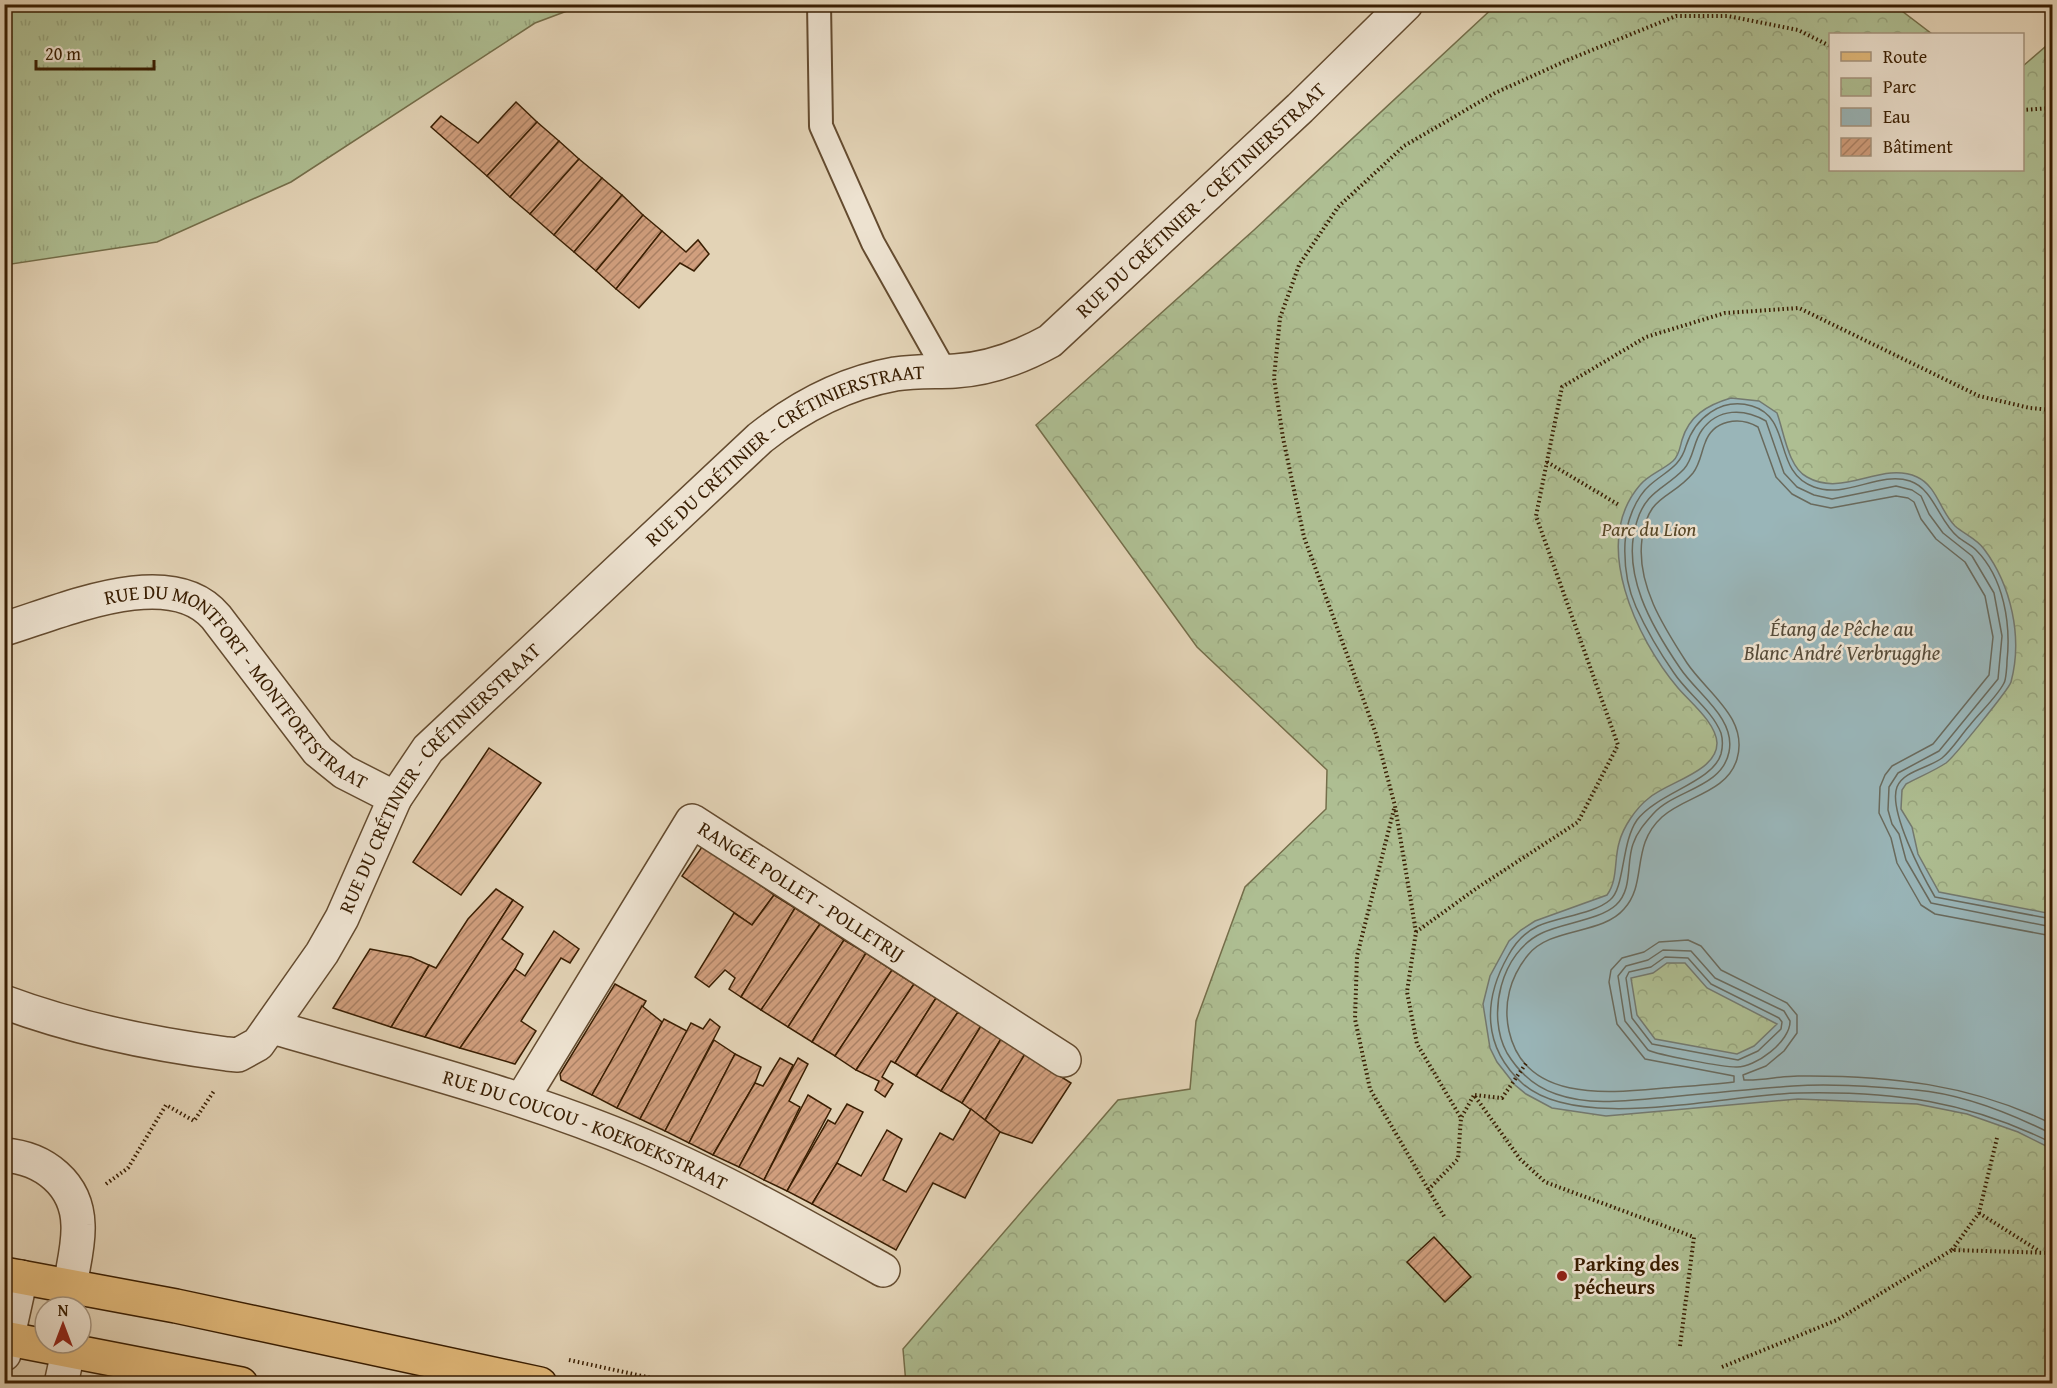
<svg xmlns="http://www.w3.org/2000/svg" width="2057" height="1388" viewBox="0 0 2057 1388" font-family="'Gentium Book Plus',serif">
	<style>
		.grass { fill: url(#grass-tufts); stroke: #746e4a; stroke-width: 1.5 }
		.park { fill: url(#park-crowns); stroke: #746e4a; stroke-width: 1.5 }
		.water { fill: #99b5b8; stroke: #73796f; stroke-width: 1.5; fill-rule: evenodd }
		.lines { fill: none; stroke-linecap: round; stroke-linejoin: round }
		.shore { stroke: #696a5d; stroke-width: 1.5 }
		.building { fill: url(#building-hatch); stroke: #391e02; stroke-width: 1.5 }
		.service-casing { stroke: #644b2f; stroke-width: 26 }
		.minor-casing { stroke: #644b2f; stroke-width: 36 }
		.primary-casing { stroke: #391e02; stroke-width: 36 }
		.path { stroke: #391e02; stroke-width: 4; stroke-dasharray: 1.5 3; stroke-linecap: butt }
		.service { stroke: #ede2d0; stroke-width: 22 }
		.minor { stroke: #ede2d0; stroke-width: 33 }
		.primary { stroke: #e2ba7b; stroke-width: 33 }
		.poi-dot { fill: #8f2418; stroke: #ede2d0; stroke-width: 2 }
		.labels { text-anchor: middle; stroke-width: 5; stroke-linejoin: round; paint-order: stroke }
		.street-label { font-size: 20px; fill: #391e02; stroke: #ede2d0 }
		.park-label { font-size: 20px; font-style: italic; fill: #564626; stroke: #ede2d0 }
		.poi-label { font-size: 20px; font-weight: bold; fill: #391e02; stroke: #ede2d0; text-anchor: start }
		.water-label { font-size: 21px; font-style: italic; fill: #564b39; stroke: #ede2d0 }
	</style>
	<defs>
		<pattern id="grass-tufts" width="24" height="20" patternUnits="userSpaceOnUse" patternTransform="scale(1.5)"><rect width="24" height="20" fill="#aebe92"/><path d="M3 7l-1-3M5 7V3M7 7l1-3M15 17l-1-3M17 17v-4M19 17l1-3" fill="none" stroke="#96a37c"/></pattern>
		<pattern id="park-crowns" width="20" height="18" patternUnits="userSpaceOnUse" patternTransform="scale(1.5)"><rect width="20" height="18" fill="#aebe92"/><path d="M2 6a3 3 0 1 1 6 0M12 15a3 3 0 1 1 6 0" fill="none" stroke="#96a37c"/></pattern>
		<pattern id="building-hatch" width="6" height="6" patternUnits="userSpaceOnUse" patternTransform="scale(1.5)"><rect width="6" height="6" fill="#d19f7e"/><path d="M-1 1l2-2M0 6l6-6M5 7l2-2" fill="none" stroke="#ab8165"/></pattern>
	</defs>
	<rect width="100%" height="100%" fill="#e3d3b6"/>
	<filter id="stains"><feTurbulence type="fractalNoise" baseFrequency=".00333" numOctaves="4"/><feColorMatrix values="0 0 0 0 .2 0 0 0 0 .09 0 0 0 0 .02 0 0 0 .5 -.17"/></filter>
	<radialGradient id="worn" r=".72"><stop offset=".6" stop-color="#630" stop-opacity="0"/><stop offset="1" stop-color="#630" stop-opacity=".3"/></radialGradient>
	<polygon class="grass" points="4,5 5,4 583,5 535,23 291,182 157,242 5,265"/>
	<polygon class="park" points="1496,5 1894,5 1932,34 1830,34 1830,170 2022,170 2023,66 2052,41 2052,1383 906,1384 903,1349 1118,1100 1190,1089 1196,1021 1245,887 1326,809 1327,770 1197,647 1036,425 1254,230"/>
	<path class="water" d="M1731 398 1759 401 1777 413C1784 432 1788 467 1807 477 1843 498 1881 461 1917 477 1937 486 1940 511 1955 526 1964 534 1977 539 1984 549 2011 585 2023 637 2011 682 2009 689 1954 757 1946 763 1934 771 1919 777 1906 784L1902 790 1901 809 1912 827 1918 854 1939 892 2052 914V1149L2018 1132 1967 1114 1917 1104 1798 1099 1606 1116 1552 1108 1526 1094 1515 1085 1497 1062 1490 1048 1483 1004 1490 976 1509 941 1521 930 1535 921 1607 895C1618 880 1614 860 1619 843 1623 827 1636 808 1649 798 1667 782 1717 772 1717 743 1716 723 1691 703 1678 688 1637 639 1590 543 1640 485 1648 475 1663 470 1673 461 1679 456 1680 447 1682 440 1689 416 1707 405 1731 398ZM1667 963H1685L1707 988 1777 1024 1754 1046 1737 1054 1655 1039 1637 1015 1631 978 1653 973Z"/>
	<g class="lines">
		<g class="shore">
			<path d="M2052 919 1935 897C1922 875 1888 810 1897 787 1903 771 1929 768 1942 758 1952 750 1961 735 1970 725 1980 712 1997 697 2004 683 2006 680 2007 665 2007 661 2011 624 2004 578 1976 550 1974 547 1961 540 1958 537 1939 522 1934 489 1910 481 1879 471 1846 499 1814 487 1772 472 1793 418 1752 406 1721 397 1695 418 1686 446 1680 467 1666 471 1650 485 1635 498 1626 523 1625 543 1624 564 1627 587 1636 607 1646 629 1660 653 1674 673 1687 693 1712 710 1721 733 1723 740 1723 746 1721 754 1713 782 1657 793 1637 820 1621 843 1625 888 1610 900 1594 914 1558 917 1538 926 1525 932 1515 943 1508 956 1483 1000 1482 1047 1523 1084 1579 1133 1727 1094 1799 1093 1893 1091 1968 1101 2052 1143"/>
			<path d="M2052 927 1931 903 1906 860 1899 834 1892 824 1888 810 1889 787 1898 773 1939 751 1998 679 2002 636 1994 593 1972 556 1943 533 1929 514 1921 496 1912 490 1896 486 1832 499 1814 495 1797 487 1784 473 1766 421C1744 408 1718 408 1702 430 1693 442 1694 458 1684 469 1665 489 1646 491 1637 521 1620 573 1652 627 1680 668 1697 694 1736 718 1729 752 1722 788 1674 790 1653 814 1645 823 1637 832 1633 844 1626 863 1633 889 1616 905 1600 920 1562 923 1542 933 1501 952 1486 1015 1507 1053 1518 1071 1535 1087 1556 1094 1592 1107 1633 1100 1670 1097 1711 1093 1752 1089 1793 1086 1832 1083 1876 1087 1916 1090 1963 1094 2010 1113 2052 1134"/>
			<path d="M2052 936 1935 914 1921 905 1897 863 1891 838 1879 813 1880 787 1885 775 1892 766 1933 744 1989 675 1993 637 1985 596 1965 562 1936 539 1921 519 1914 502 1908 498 1896 496 1831 508 1811 504 1792 494 1776 477 1758 427C1739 416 1713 420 1705 443 1701 453 1700 464 1693 473 1671 500 1648 493 1642 539 1636 584 1663 626 1687 663 1707 693 1749 718 1737 759 1727 793 1685 796 1662 817 1630 846 1648 883 1624 909 1602 935 1550 927 1528 955 1510 977 1503 1004 1509 1031 1525 1103 1609 1093 1664 1088 1687 1086 1711 1085 1734 1082V1076L1645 1059 1617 1024 1609 982 1611 970 1622 958 1644 952 1659 942 1688 940 1701 946 1721 970 1787 1003 1797 1015V1033L1784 1051 1766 1066 1743 1075 1744 1080C1762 1081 1780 1076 1798 1076 1888 1075 1971 1084 2052 1124"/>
			<path d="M1663 950 1691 951 1715 978 1784 1011 1790 1021C1791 1041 1755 1068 1736 1067 1723 1067 1658 1055 1648 1050L1625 1021 1618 976 1626 966 1648 960Z"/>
			<polygon points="1665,957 1688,958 1711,984 1779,1018 1782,1022 1781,1029 1758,1051 1738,1060 1652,1044 1632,1018 1626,978 1629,972 1651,967"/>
		</g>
	</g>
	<g class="building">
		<polygon points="516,102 537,122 487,176 431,127 441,116 478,143"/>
		<polygon points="537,122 559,141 510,197 487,176"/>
		<polygon points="559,141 579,159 530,214 510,197"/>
		<polygon points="579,159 602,178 554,235 530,214"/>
		<polygon points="602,178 622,195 574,252 554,235"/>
		<polygon points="622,195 643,215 596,271 574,252"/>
		<polygon points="643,215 662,231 616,289 596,271"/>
		<polygon points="662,231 686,252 698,240 709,254 694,271 680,263 639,308 616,289"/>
		<polygon points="489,748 541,783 461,895 413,862"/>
		<polygon points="704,844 774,895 752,925 682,876"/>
		<polygon points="496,889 513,900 425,1037 391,1027 429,965 436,968 468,919"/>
		<polygon points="774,895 795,908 741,997 729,989 735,978 725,970 709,987 695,977 734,913 752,925"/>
		<polygon points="513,900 523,907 502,939 523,954 515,969 460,1048 425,1037"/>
		<polygon points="795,908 820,924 761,1010 741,997"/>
		<polygon points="820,924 844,940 788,1027 761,1010"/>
		<polygon points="554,931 579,949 570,963 561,958 521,1021 536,1031 515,1064 460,1048 515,969 525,976"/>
		<polygon points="844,940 866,953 812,1042 788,1027"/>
		<polygon points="370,949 411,957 429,965 391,1027 333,1008"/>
		<polygon points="866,953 892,970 835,1056 812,1042"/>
		<polygon points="892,970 914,984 856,1070 835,1056"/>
		<polygon points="615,984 646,1001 592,1095 561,1080 560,1074"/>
		<polygon points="914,984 936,998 895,1063 891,1061 882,1077 893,1084 885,1097 875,1090 879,1081 856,1070"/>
		<polygon points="936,998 958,1012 916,1076 895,1063"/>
		<polygon points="642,1006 662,1022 617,1108 592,1095"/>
		<polygon points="958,1012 981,1026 941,1091 916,1076"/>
		<polygon points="664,1019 687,1031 640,1119 617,1108"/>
		<polygon points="710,1019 720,1027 665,1131 640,1119 691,1023 703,1029"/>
		<polygon points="981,1026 1001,1039 962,1103 941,1091"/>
		<polygon points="1001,1039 1025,1054 985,1120 962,1103"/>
		<polygon points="714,1040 735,1054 689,1143 665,1131"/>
		<polygon points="735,1054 761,1067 755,1083 713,1155 689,1143"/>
		<polygon points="1025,1054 1071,1083 1032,1143 1000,1132 985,1120"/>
		<polygon points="780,1058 793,1065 739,1167 713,1155 755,1083 763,1086"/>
		<polygon points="798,1058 808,1064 789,1101 800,1107 764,1180 739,1167"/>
		<polygon points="808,1095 831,1109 787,1191 764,1180"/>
		<polygon points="847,1104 863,1112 837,1163 812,1204 787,1191 828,1120 835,1124"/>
		<polygon points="971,1109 1000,1132 965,1198 933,1183 896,1250 812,1204 837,1163 861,1176 887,1130 902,1139 883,1180 906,1192 940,1133 953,1140"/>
		<polygon points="1434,1237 1471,1277 1445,1302 1407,1262"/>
	</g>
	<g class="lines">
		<g class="service-casing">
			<polyline id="service" points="819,4 821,126 873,243 945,371"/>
		</g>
		<g class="minor-casing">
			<g id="minor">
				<path id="s1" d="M4 629C61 612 170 562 216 617L318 751 344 772 395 798"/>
				<path id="s2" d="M4 1002C76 1029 151 1044 227 1054L238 1055 258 1044 322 953 342 918 395 798 428 749 760 438C799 407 845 383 895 374 915 371 935 372 955 371 988 369 1021 357 1050 341L1300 108 1406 4"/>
				<path id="s3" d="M272 1027C397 1063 524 1095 644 1146 726 1181 805 1226 883 1270"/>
				<path id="s4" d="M522 1099 692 821 1064 1060"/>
				<path d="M4 1155C44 1158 77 1184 78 1225 79 1245 73 1266 70 1286"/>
				<polyline points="4,1354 21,1277"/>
				<polyline points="61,1384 70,1343"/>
			</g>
		</g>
		<g class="primary-casing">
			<g id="primary">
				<polyline points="4,1274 176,1306 540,1384"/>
				<polyline points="4,1338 241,1384"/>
			</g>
		</g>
		<g class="path">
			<polyline points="2022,110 2052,108"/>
			<polyline points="1547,462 1619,505"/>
			<polyline points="1394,809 1357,956 1355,1019 1370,1089 1445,1218"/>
			<polyline points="1416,932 1395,806 1376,734 1304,537 1283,438 1274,378 1280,318 1299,265 1338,207 1404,146 1495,93 1570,59 1676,16 1728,16 1798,30 1830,46"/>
			<polyline points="1475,1095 1502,1098 1527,1062"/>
			<polyline points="106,1184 128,1168 166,1105 194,1121 214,1091"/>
			<polyline points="1428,1190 1458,1159 1461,1118"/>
			<polyline points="1979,1213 2039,1251"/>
			<polyline points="1952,1250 1979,1213 1997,1138"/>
			<polyline points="1680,1346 1694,1237 1545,1182 1520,1159 1474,1095 1461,1118 1417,1044 1407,992 1416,932 1477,888 1578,822 1618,745 1536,516 1562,387 1646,337 1725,313 1799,308 1979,396 2030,408 2052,410"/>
			<polyline points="569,1360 679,1384"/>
			<polyline points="1722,1367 1837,1320 1952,1250 2052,1253"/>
		</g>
		<use href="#service" class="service"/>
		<use href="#minor" class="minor"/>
		<use href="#primary" class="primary"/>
	</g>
	<circle class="poi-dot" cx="1562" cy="1276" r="6"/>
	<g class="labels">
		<g class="street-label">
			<text dy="7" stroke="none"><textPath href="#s2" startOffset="1578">RUE DU CRÉTINIER - CRÉTINIERSTRAAT</textPath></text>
			<text dy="7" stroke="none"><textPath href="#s2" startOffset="1074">RUE DU CRÉTINIER - CRÉTINIERSTRAAT</textPath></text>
			<text dy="7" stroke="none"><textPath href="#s1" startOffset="278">RUE DU MONTFORT - MONTFORTSTRAAT</textPath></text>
			<text dy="7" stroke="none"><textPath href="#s2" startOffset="588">RUE DU CRÉTINIER - CRÉTINIERSTRAAT</textPath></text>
			<text dy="7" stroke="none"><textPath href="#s4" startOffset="456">RANGÉE POLLET - POLLETRIJ</textPath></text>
			<text dy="7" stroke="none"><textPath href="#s3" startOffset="330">RUE DU COUCOU - KOEKOEKSTRAAT</textPath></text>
		</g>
		<g class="park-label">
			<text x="1649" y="536">Parc du Lion</text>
		</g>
		<g class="poi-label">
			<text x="1574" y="1271">Parking des<tspan x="1574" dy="23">pécheurs</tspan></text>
		</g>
		<g class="water-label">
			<text x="1842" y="636">Étang de Pêche au<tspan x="1842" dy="24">Blanc André Verbrugghe</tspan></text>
		</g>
	</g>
	<rect width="2057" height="1388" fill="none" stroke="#e3d3b6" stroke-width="24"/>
	<rect x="6" y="6" width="2045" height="1376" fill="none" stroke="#391e02" stroke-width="3"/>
	<rect x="12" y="12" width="2033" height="1364" fill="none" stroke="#391e02" stroke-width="1.5"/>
	<rect x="1829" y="33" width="195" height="138" fill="#ede2d0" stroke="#a5947e" stroke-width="1.5"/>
	<rect x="1841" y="52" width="30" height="9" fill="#e2ba7b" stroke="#a5947e" stroke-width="1.5"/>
	<text x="1883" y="63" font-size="18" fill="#391e02">Route</text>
	<rect x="1841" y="78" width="30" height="18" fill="url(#park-crowns)" stroke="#a5947e" stroke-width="1.5"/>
	<text x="1883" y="93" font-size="18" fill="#391e02">Parc</text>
	<rect x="1841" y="108" width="30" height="18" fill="#99b5b8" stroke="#a5947e" stroke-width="1.5"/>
	<text x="1883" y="123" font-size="18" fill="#391e02">Eau</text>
	<rect x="1841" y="138" width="30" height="18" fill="url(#building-hatch)" stroke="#a5947e" stroke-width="1.5"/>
	<text x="1883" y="153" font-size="18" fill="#391e02">Bâtiment</text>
	<g transform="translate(63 1325)"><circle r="28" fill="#ede2d0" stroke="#a5947e" stroke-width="1.5"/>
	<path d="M0-4.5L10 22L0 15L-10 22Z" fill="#8f2418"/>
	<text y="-9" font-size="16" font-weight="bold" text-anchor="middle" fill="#391e02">N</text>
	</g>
	<path d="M36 60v9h118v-9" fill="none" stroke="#391e02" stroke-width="3"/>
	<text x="45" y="60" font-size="18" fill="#391e02" stroke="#ede2d0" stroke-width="4.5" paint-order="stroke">20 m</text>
	<rect width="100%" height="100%" filter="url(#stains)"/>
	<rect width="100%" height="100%" fill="url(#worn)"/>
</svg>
